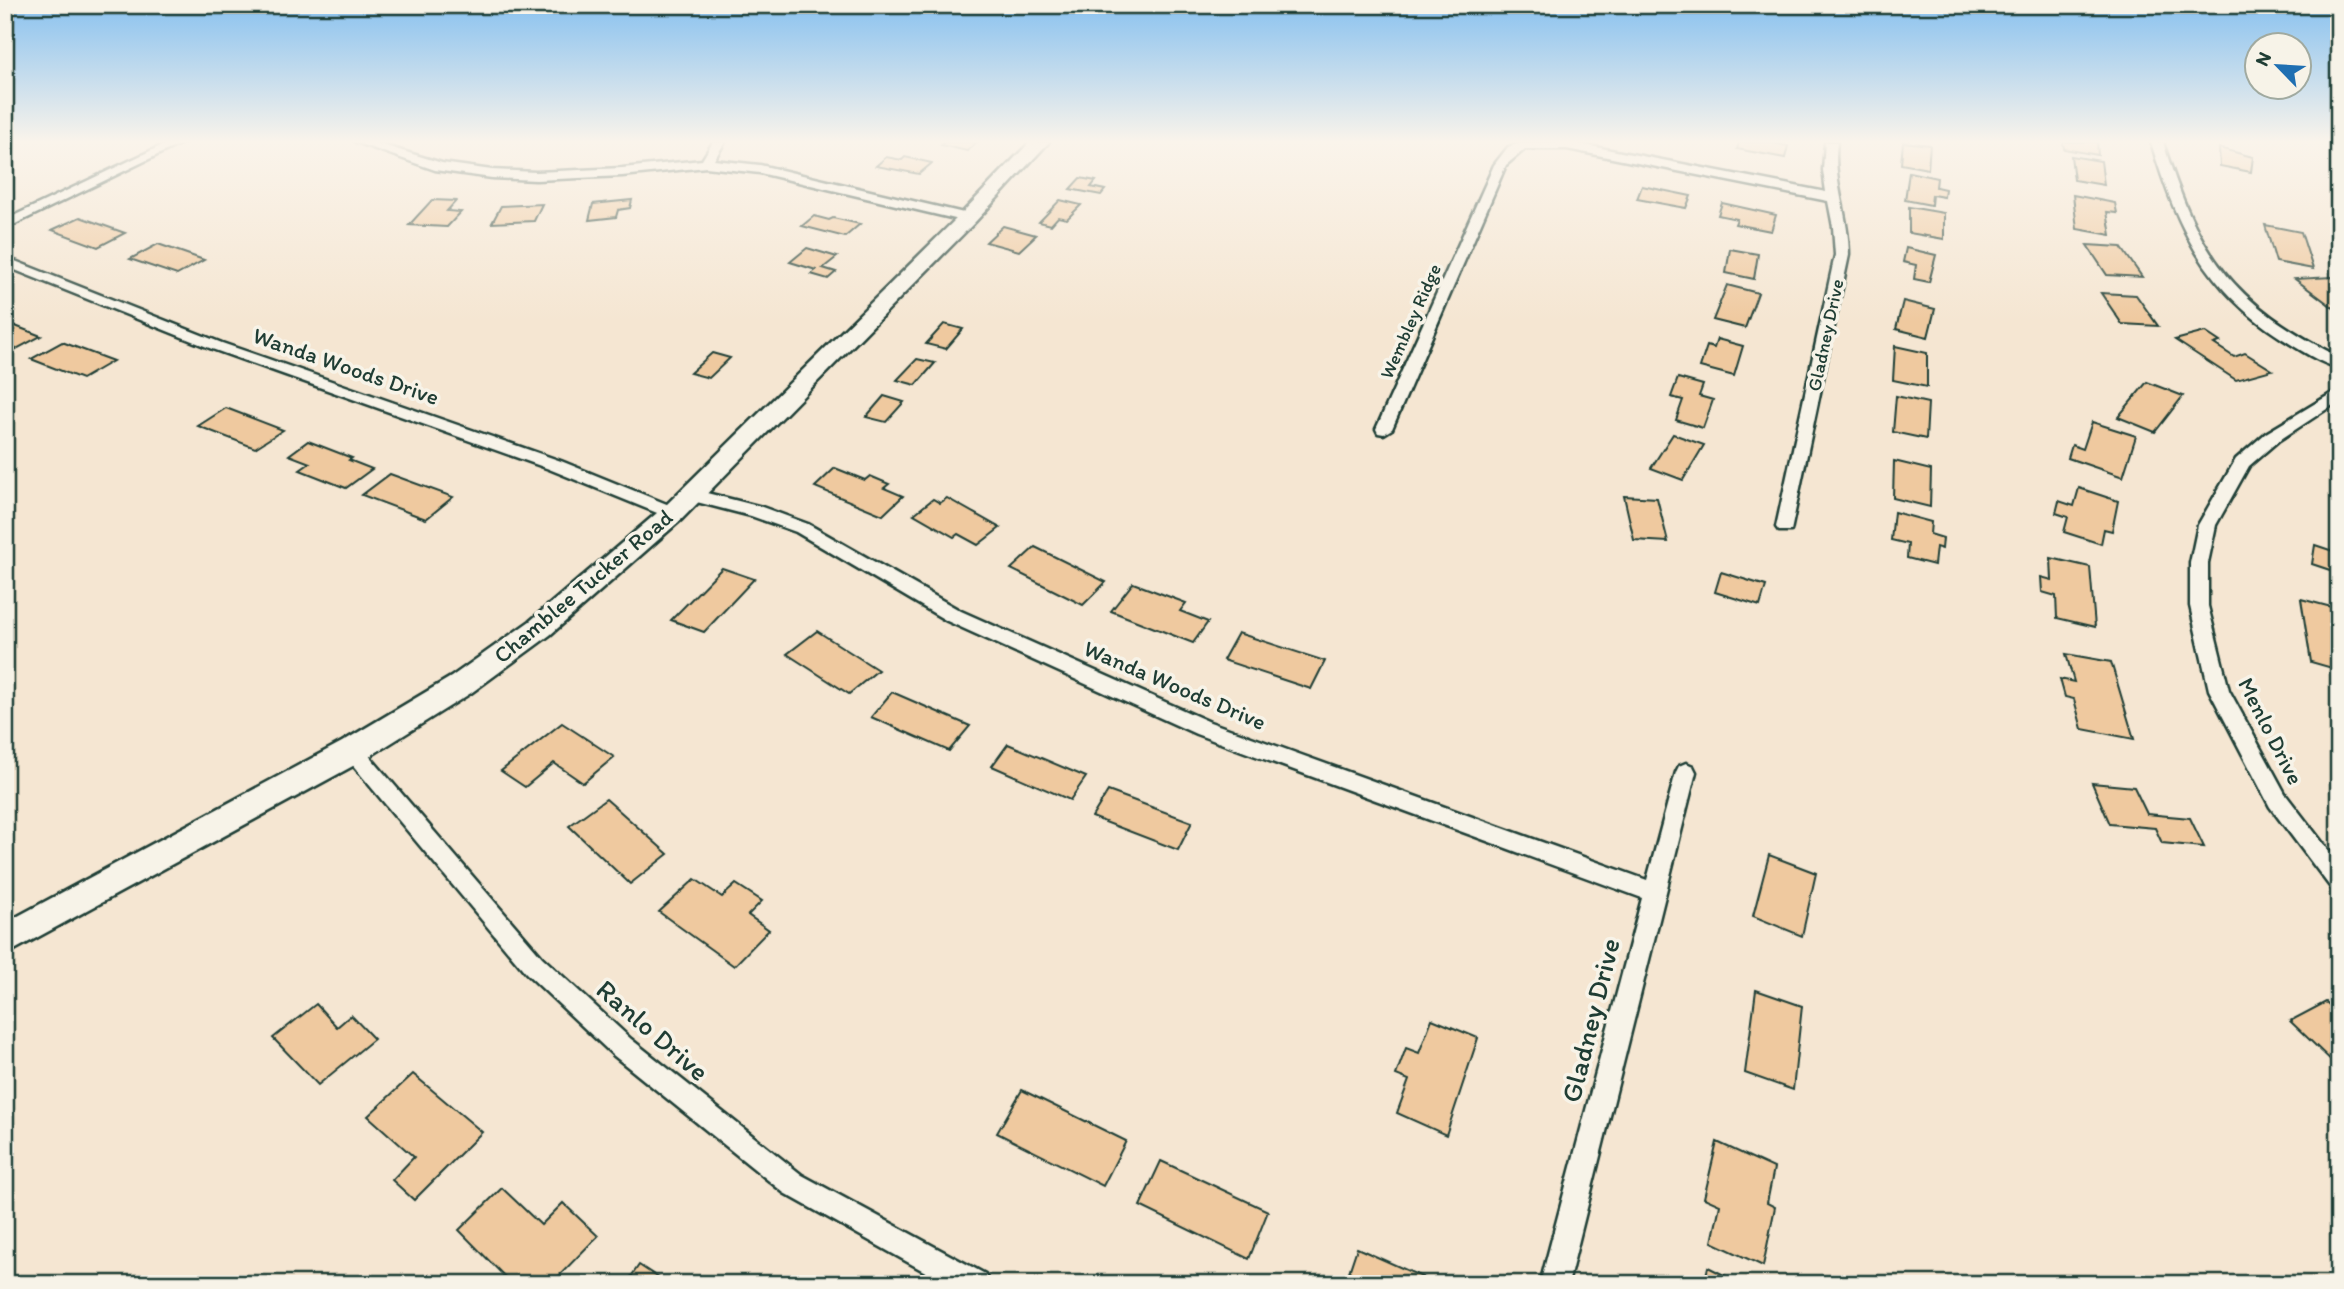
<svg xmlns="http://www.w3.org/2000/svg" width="2344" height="1289" viewBox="0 0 2344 1289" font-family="Itim,sans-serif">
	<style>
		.building { fill: #efc99f; stroke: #1f3d34; stroke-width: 2 }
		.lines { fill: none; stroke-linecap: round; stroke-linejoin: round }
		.street-casing { stroke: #1f3d34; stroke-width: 5 }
		.secondary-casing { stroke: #1f3d34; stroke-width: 5 }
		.street { fill: #f7f3e8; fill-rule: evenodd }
		.secondary { fill: #f7f3e8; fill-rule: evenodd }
		.labels { text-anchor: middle; stroke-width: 7; stroke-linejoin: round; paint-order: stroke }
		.far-street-label { font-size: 19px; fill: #1f3d34; stroke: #f7f3e8 }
		.street-label { font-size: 23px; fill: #1f3d34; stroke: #f7f3e8 }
		.near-street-label { font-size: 28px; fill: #1f3d34; stroke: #f7f3e8 }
	</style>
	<rect width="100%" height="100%" fill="#f5e6d2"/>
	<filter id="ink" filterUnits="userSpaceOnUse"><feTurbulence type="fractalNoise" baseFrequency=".0143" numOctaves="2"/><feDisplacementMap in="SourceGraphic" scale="14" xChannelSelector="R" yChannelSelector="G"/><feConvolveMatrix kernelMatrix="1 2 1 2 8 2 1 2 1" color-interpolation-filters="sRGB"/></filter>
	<g filter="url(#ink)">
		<g class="building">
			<polygon points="944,142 977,142 967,151 941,145"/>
			<polygon points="1739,142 1768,142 1788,146 1785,158 1737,149"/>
			<polygon points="1903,142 1930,145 1928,169 1901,164"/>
			<polygon points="2063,142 2097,142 2098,155 2064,149"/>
			<polygon points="2219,148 2253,157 2251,172 2220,166"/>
			<polygon points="2071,156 2101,161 2104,185 2074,180"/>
			<polygon points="886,157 902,160 905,157 932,163 919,174 876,166"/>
			<polygon points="1909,172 1937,178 1936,187 1945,189 1944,197 1932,195 1931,205 1905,200"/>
			<polygon points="1080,178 1096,181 1091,187 1105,190 1101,195 1070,189"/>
			<polygon points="1642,186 1691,196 1686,208 1637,199"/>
			<polygon points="2073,195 2115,203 2117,213 2107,212 2111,235 2077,229"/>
			<polygon points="432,200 456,201 447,211 461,212 447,227 409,225"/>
			<polygon points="632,200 630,208 618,210 616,217 589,220 593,204"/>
			<polygon points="1060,200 1081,205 1067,219 1058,217 1051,225 1039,222"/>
			<polygon points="1722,203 1776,215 1771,231 1735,224 1737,219 1718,215"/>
			<polygon points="542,204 534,221 492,223 501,206"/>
			<polygon points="1909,207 1944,213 1944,239 1909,233"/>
			<polygon points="814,216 829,220 833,218 860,224 845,237 802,226"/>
			<polygon points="80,217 125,233 98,247 52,230"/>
			<polygon points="2265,225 2301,232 2313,269 2276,262"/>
			<polygon points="1003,226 1036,235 1019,251 986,242"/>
			<polygon points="158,244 204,260 177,275 130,259"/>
			<polygon points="2087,245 2121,247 2142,277 2107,275"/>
			<polygon points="807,248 837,257 823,268 836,272 828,279 811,274 816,270 790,262"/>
			<polygon points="1906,248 1936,255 1929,282 1914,279 1916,265 1903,262"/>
			<polygon points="1730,249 1758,254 1754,279 1726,273"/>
			<polygon points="2332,277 2339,282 2339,312 2295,279"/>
			<polygon points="1727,285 1758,293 1745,328 1713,320"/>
			<polygon points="2101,293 2136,295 2158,326 2122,324"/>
			<polygon points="1903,301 1935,309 1928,337 1896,329"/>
			<polygon points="5,322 41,336 9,353 5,351"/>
			<polygon points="944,324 963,329 946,349 926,344"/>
			<polygon points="2205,332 2220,342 2214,344 2234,357 2245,353 2272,370 2236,380 2175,340"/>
			<polygon points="1717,339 1743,346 1734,376 1700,367 1707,346 1714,348"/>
			<polygon points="62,342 113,361 82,379 31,359"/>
			<polygon points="1895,346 1927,353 1927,387 1893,380"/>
			<polygon points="712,353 730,358 709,378 690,373"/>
			<polygon points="917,359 935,363 916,385 897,380"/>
			<polygon points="1678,378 1703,385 1699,396 1713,400 1703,428 1676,420 1683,400 1671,397"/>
			<polygon points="2147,382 2183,396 2155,432 2118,417"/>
			<polygon points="884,396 904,402 886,422 866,417"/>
			<polygon points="1896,396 1928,403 1926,439 1893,432"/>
			<polygon points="226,408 283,430 255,448 198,426"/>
			<polygon points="2092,422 2136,436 2123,477 2068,458 2072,445 2083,449"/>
			<polygon points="1673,434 1704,445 1683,480 1651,468"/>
			<polygon points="308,441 352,458 349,460 372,469 346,488 300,470 310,463 289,455"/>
			<polygon points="1894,461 1931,470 1930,507 1893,498"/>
			<polygon points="835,468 865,480 870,476 889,484 884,488 903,496 883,515 815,487"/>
			<polygon points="390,474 453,497 426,519 362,495"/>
			<polygon points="2079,488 2118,501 2112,531 2104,529 2101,544 2064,532 2068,517 2056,513 2059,501 2074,506"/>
			<polygon points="1624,496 1657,498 1668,542 1634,540"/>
			<polygon points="947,498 1000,528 978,545 958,534 954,537 914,514 933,499 940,503"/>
			<polygon points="1894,512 1931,522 1930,534 1943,538 1942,549 1936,547 1934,565 1907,558 1908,544 1891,540"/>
			<polygon points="2315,545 2339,553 2339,573 2312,564"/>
			<polygon points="1035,547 1106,582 1083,605 1011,569"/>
			<polygon points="2051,558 2090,567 2095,627 2057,618 2056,596 2042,592 2041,577 2052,580"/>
			<polygon points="722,568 754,579 704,632 671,620"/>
			<polygon points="1721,572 1766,586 1760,606 1715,592"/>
			<polygon points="1133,583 1186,603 1180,611 1208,622 1193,643 1111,611"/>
			<polygon points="2301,599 2339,609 2339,670 2311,662"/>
			<polygon points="817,631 878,670 849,694 787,654"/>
			<polygon points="1238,633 1325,661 1311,689 1223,660"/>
			<polygon points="2066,654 2111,662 2134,739 2082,729 2074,699 2065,697 2060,679 2074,682"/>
			<polygon points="892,692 970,726 949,751 871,717"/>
			<polygon points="562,723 614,757 583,783 554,763 525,787 501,771"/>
			<polygon points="1008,744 1086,777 1070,800 992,766"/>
			<polygon points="2092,783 2134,787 2147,814 2190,818 2204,847 2162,843 2155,828 2110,824"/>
			<polygon points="1108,791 1192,822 1178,850 1092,817"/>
			<polygon points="606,799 668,854 630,884 569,826"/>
			<polygon points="1769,855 1816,873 1802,936 1753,916"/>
			<polygon points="695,879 722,897 736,884 762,901 748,915 769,930 734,966 659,912"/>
			<polygon points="1756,990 1802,1006 1793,1090 1745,1073"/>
			<polygon points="2326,1002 2339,1014 2339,1068 2290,1021"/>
			<polygon points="316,1004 337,1027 351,1015 374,1039 318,1085 273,1038"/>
			<polygon points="1432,1019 1478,1038 1446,1135 1397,1113 1409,1080 1396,1075 1406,1048 1419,1053"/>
			<polygon points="413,1074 482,1132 414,1200 392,1180 414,1157 368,1116"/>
			<polygon points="1022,1090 1126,1141 1103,1186 997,1133"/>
			<polygon points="1717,1142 1774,1168 1767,1203 1775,1207 1763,1266 1712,1242 1720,1205 1704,1198"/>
			<polygon points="1161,1161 1268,1211 1249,1259 1140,1206"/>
			<polygon points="502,1188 541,1225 563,1203 598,1236 551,1284 512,1284 459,1230"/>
			<polygon points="1357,1248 1431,1281 1431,1284 1345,1284"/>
			<polygon points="639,1265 668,1284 626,1284"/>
			<polygon points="1708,1267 1742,1284 1704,1284"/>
		</g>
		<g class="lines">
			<g class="street-casing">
				<g id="street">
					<polygon points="169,142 184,142 5,229 5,220"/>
					<polygon points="355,142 373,142 442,163 492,170 536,172 622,168 702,160 713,142 725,142 714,160 760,165 968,214 975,218 968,222 760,173 706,167 622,176 536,180 492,178 435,170"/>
					<path d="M1522 142H1570L1826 192 1823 170 1825 142H1837C1832 181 1849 215 1849 255L1791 531H1779L1776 527 1835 255 1833 227 1828 201 1567 149H1525L1506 165 1392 429 1384 434 1378 433 1376 429 1494 165 1508 147Z"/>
					<path d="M2151 142H2163C2198 255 2232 303 2339 357V368C2319 363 2299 349 2281 338 2205 289 2176 226 2151 142Z"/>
					<polygon points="5,257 222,343 561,461 679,509 682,513 673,519 667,517 549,469 212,349 5,266"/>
					<polygon points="2339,389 2339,401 2278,441 2249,466 2216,525 2208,563 2208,606 2229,690 2286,795 2339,864 2339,891 2331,888 2270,807 2209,690 2190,606 2190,563 2198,525 2236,459 2266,433"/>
					<polygon points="691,489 762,507 808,524 961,611 1210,722 1647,880 1676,772 1679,766 1686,763 1693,766 1696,772 1568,1284 1540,1284 1642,898 1196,734 947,621 796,532 751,516 685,499 682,495"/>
					<polygon points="353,743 360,745 542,957 631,1039 802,1175 985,1274 989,1284 947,1284 784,1193 613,1055 526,973 346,757 343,751 346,745"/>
				</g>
			</g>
			<g class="secondary-casing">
				<polygon id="secondary" points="1030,142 1049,142 975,222 682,519 550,635 471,693 364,760 5,955 5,923 342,742 451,677 530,621 664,507 961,214"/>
			</g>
			<use href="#street" class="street"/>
			<use href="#secondary" class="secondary"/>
		</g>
	</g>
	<linearGradient id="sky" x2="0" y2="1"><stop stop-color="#88c1ef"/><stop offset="0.44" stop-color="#faf4eb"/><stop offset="1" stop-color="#faf4eb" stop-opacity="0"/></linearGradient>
	<rect width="2344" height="322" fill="url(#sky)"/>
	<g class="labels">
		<g class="far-street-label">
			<text transform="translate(1410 321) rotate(-66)" y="7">Wembley Ridge</text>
			<text transform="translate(1825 335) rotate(-78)" y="7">Gladney Drive</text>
		</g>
		<g class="street-label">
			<text transform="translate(346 366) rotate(19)" y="8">Wanda Woods Drive</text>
			<text transform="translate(583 586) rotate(-40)" y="8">Chamblee Tucker Road</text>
			<text transform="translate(1175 685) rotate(23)" y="8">Wanda Woods Drive</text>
			<text transform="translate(2271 731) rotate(63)" y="8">Menlo Drive</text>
		</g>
		<g class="near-street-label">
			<text transform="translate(1590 1020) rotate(-76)" y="10">Gladney Drive</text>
			<text transform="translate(653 1030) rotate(41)" y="10">Ranlo Drive</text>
		</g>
	</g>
	<rect width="2344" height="1289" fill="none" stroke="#f7f3e8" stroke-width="28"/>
	<rect x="14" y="14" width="2316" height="1261" fill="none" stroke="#1f3d34" stroke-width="2.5" filter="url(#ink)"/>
	<g transform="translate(2278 66) rotate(295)"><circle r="33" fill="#f7f3e8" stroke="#a1aaa0" stroke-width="2"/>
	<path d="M0-5L12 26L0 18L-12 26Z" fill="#1f6fb2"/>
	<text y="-10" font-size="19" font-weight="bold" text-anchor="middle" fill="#1f3d34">N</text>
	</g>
</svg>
